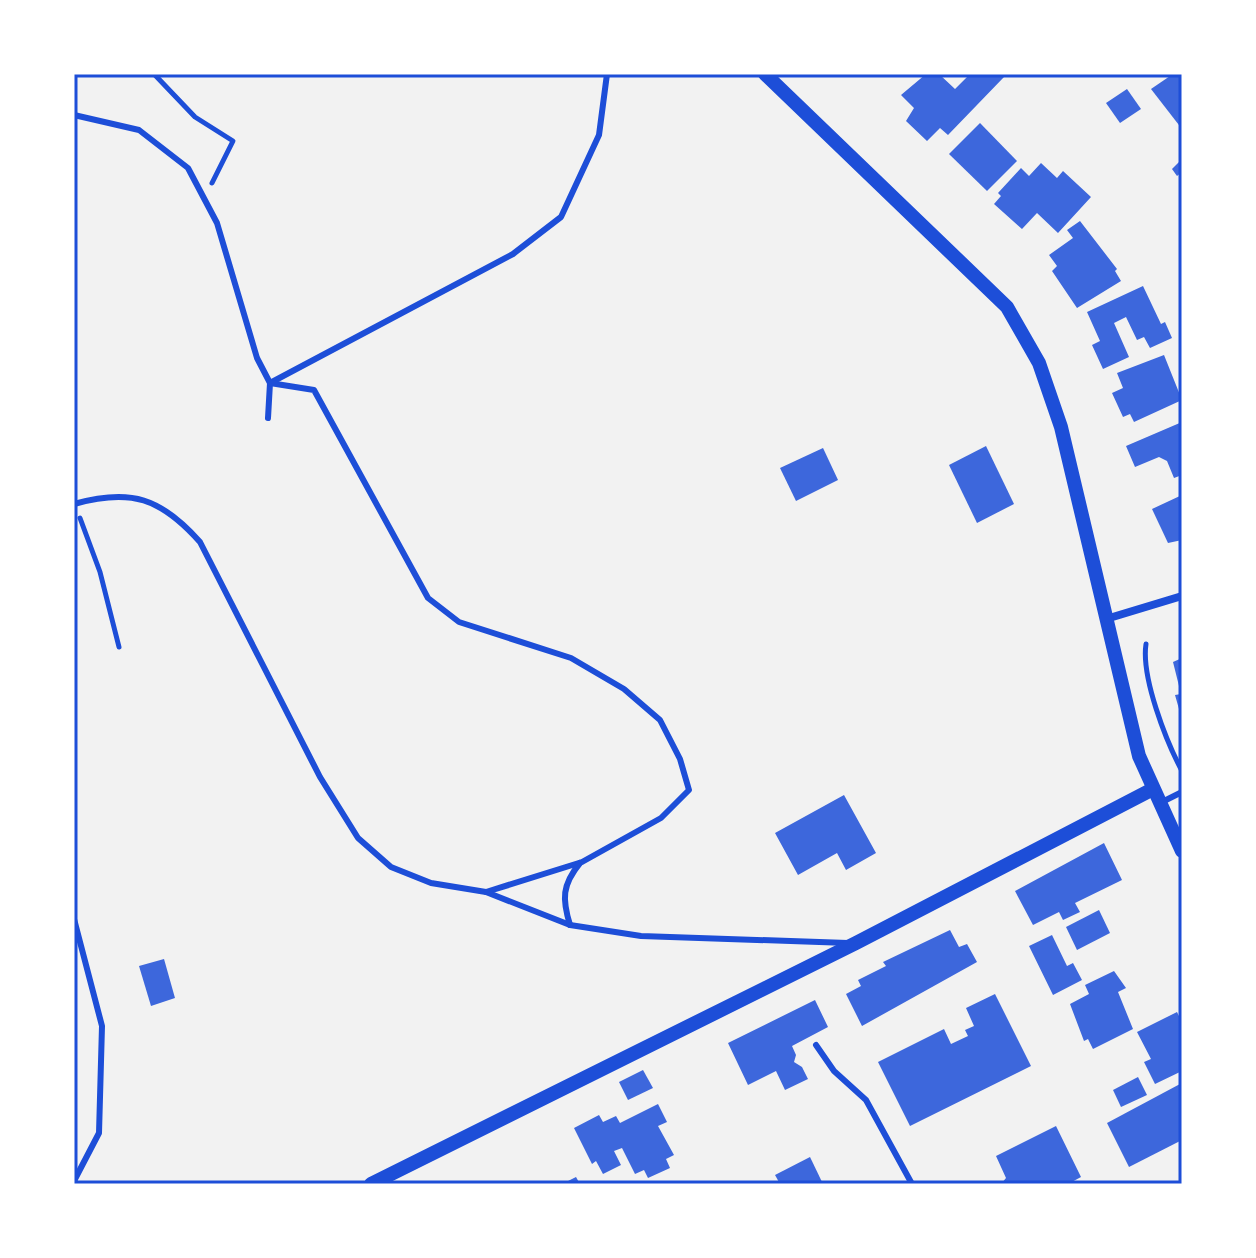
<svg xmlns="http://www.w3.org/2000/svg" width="1256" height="1258" viewBox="0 0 1256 1258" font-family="Manrope,sans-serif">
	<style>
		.building { fill: #3d67dc }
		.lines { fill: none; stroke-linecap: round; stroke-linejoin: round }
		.path { stroke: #1d4ed8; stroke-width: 5 }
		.service { stroke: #1d4ed8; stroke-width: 6 }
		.minor { stroke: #1d4ed8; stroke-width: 8 }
		.tertiary { stroke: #1d4ed8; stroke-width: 14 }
		.neatline { fill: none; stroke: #1d4ed8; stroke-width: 3 }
	</style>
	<rect width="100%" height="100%" fill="#f2f2f2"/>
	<g class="building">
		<polygon points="926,74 939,74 955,89 970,74 1001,74 1004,77 948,135 940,128 927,141 906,121 914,108 901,95"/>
		<polygon points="1173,74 1182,74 1182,129 1151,89"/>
		<polygon points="1127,89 1141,109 1120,123 1106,103"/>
		<polygon points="980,123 1017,161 987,191 949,154"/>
		<polygon points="1182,159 1182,172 1177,176 1172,169"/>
		<polygon points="1041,163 1057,178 1063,171 1091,197 1058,233 1037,213 1022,229 994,204 1001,196 998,193 1021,168 1029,176"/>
		<polygon points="1080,221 1117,269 1115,271 1121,281 1077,308 1052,271 1057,266 1049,255 1073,238 1067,230"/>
		<polygon points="1143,286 1161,324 1165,322 1172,338 1150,348 1144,337 1137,340 1126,317 1114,323 1129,357 1103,369 1092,345 1100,341 1087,312"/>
		<polygon points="1164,355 1182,400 1134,422 1130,414 1123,417 1112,393 1123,388 1117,373"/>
		<polygon points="1182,422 1182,475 1174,478 1167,461 1159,457 1135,467 1126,446"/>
		<polygon points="986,446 1014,504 977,523 949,465"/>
		<polygon points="823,448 838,480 796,501 780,468"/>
		<polygon points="1182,495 1182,540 1168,543 1152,509"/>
		<polygon points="1182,658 1182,716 1181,716 1175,695 1181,694 1173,662"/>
		<polygon points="844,795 876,853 846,870 837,853 798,875 775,833"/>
		<polygon points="1104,843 1122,880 1075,903 1080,912 1063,920 1059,912 1033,925 1015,891"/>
		<polygon points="1099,910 1110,933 1077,950 1066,927"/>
		<polygon points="950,930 959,947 967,944 977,962 862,1026 846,994 861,986 858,980 886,966 883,962"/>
		<polygon points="1052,935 1067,966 1073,963 1082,980 1053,995 1029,946"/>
		<polygon points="164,959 175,998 151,1006 139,966"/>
		<polygon points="1114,971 1126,988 1118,992 1133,1029 1093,1049 1088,1039 1084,1041 1070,1004 1089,994 1085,985"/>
		<polygon points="995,994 1031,1066 910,1126 878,1062 944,1029 951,1044 968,1036 965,1030 974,1026 966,1008"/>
		<polygon points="815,1000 828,1027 792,1046 796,1055 794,1062 802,1067 808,1079 785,1090 776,1071 748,1085 728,1043"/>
		<polygon points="1177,1012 1182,1022 1182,1071 1155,1084 1144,1062 1151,1059 1137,1032"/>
		<polygon points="643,1070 653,1088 628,1100 619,1082"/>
		<polygon points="1138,1077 1147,1095 1121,1107 1113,1090"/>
		<polygon points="1180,1084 1182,1140 1129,1167 1107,1123"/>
		<polygon points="658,1104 667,1122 658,1126 674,1155 666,1159 670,1168 648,1178 644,1170 635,1174 622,1148 614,1151 621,1165 603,1174 596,1161 592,1164 574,1128 599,1115 603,1122 616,1116 620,1123"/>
		<polygon points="1056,1126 1081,1177 1068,1184 1001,1184 1006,1178 996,1156"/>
		<polygon points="810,1157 823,1184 780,1184 775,1175"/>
		<polygon points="576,1177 580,1184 562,1184"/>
	</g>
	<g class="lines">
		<g class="path">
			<polyline points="154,74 195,117 233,141 212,183"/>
			<polyline points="80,518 100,572 119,647"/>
			<path d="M1146 644C1141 677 1166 741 1182 771"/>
		</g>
		<g class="service">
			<polyline points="74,115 139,130 188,168 217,223 257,358 270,383 268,418"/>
			<polyline points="270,383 513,254 561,217 599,135 607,74"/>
			<path d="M74 504C131 488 161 498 200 542L320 777 358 838 391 867 431 883 486 892 582 862 661 818 689 790 680 759 660 720 624 689 571 658 459 622 428 598 314 390 270 383"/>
			<polyline points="1160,803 1182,792"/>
			<polyline points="486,892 570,925 641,936 848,943"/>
			<polyline points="74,919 102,1026 99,1133 74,1181"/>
			<path d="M570 925C562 899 562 885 580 863"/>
			<polyline points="816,1045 834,1071 866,1100 912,1184"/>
		</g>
		<polyline class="minor" points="1106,619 1182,596"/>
		<g class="tertiary">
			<polyline points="765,74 1007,307 1039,363 1061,427 1139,756 1182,851"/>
			<polyline points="371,1184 856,943 1153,789"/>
		</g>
	</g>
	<rect width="1256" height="1258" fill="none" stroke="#ffffff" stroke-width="152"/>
	<rect x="76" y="76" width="1104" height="1106" class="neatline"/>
</svg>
